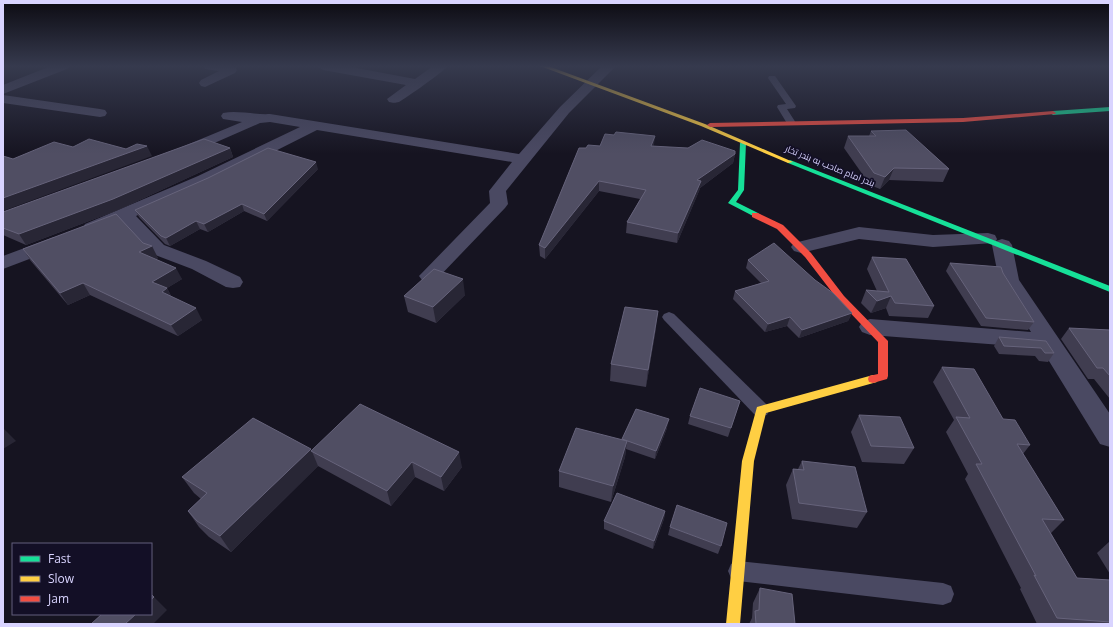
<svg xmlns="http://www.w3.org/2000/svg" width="1113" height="627" viewBox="0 0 1113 627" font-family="'Open Sans',Cairo,sans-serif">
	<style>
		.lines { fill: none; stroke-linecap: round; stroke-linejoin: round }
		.lane { fill: #4a4962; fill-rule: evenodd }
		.street { fill: #4a4962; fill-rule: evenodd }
		.fast { fill: #16e098; fill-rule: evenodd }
		.slow { fill: #ffcf43; fill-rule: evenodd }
		.jam { fill: #f24e42; fill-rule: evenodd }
		.wall { fill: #403d50 }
		.shaded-wall { fill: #282635 }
		.building { fill: #504e63; stroke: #66637b }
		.labels { text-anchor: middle; stroke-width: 3.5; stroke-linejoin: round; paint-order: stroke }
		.far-street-label { font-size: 9px; fill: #d9d4ff; stroke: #130f26 }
	</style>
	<rect width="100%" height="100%" fill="#161421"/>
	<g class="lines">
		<g class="lane">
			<polygon points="769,76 775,76 796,106 795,108 787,109 796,123 794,125 788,125 777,107 778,105 786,104 768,78"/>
			<polygon points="669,312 674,314 767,405 769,410 767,415 761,416 755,415 664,320 662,317 664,314"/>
			<polygon points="738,561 943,583 951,586 954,594 951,602 943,605 738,581 731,578 728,571 731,564"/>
		</g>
		<g class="street">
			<polygon points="51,66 69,66 67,69 3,94 3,85"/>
			<polygon points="203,66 231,66 235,67 237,70 235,73 205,87 201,86 199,83 201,80 219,71 205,69"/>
			<path d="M317 66H346L415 79 433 66H448C443 72 406 98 399 102 395 103 393 103 389 102L387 99 406 85 323 70Z"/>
			<path d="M602 66H616L569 113 506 191 508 204 505 208 436 280 429 282 422 280 419 276 490 203 489 191 512 162 317 130 210 184 136 216 164 245 206 261 240 277 243 282 240 287 233 288 226 287 192 269 150 253 122 222 99 232 92 234 85 232 83 228 85 224 198 176 300 127 270 122 260 123 187 155 182 157 177 155 174 152 177 149 242 122 223 119 221 116 223 113C237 110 255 115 270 114L519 154 560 107Z"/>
			<polygon points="3,95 100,109 105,110 107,113 105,116 100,117 3,103"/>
			<polygon points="859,227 933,235 988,233 995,235 997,239 996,241 1002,239 1009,241 1012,245 1019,280 1110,414 1110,447 1100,444 1041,348 870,335 862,332 859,327 862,322 870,319 1031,332 999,280 992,245 994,243 933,247 859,239 801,253 794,251 791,247 794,243"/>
			<polygon points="54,237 61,239 64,243 61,247 3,269 3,256"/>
		</g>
		<g class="fast">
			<polygon points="1110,107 1110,111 1053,115 1050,113 1053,111"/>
			<polygon points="743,141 746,143 744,190 736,202 758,213 759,215 755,217 728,203 738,190 740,143"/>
			<polygon points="790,160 1110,286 1110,292 788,163 787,162"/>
		</g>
		<g class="slow">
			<polygon points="540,66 548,66 705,124 793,162 788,163 701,126"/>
			<polygon points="873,375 877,376 878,379 877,382 766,413 754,461 740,624 726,624 742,461 757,407"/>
		</g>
		<g class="jam">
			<polygon points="1053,111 1056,113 1055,114 963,122 710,127 707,125 710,123 963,118"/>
			<polygon points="752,213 758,213 783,225 811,253 844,296 886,339 888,341 888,376 887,379 873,383 869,382 868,379 869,376 878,374 878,342 838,300 805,257 777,229 752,217"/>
		</g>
	</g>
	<g class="wall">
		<polygon points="871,131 949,169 943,182 889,180 880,189 870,185 844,148 848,136 869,136"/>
		<polygon points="600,146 653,146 735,154 733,163 700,188 699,191 677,243 626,233 627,222 640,199 599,191 545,259 540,256 539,245"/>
		<polygon points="230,148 233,157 118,210 26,245 3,235 3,212"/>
		<polygon points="318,169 267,221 244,211 208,232 200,229 170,246 165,244 139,217 135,210"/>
		<polygon points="143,243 158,258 156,259 182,279 167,288 171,296 202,320 178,336 90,295 68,305 30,260 23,249"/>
		<polygon points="872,257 934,306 928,318 889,316 886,308 871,313 861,303 866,290 877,291 867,269"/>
		<polygon points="748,260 852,313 848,321 799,338 787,326 765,332 733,299 735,291 761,283 746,268"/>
		<polygon points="950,263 1003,273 1034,322 1028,330 981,326 946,271"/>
		<polygon points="465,295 436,323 408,312 404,296"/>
		<polygon points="656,328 646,387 610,381 611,364"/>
		<polygon points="1069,328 1110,330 1110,399 1094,379 1088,379 1061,339"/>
		<polygon points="999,337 1046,341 1054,353 1048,362 1039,361 1035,356 999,354 994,346"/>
		<polygon points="942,367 1003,419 1030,445 1023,454 1064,520 1051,533 1077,578 1110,580 1110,624 1037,624 1020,589 1021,588 965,479 968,474 946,432 954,420 933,382"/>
		<polygon points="740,401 728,437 688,424 690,416"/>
		<polygon points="636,409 667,428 655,459 626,449 625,457 611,502 559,487 559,471 622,440"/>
		<polygon points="859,415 914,448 904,464 862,462 851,432"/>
		<polygon points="311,449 311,451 462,467 444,491 415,477 391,506 318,466 231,552 209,537 199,527 188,511 201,499 194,493 182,477"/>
		<polygon points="802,461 867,512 857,528 792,519 786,485 793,469 798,469"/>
		<polygon points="665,511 664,519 653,549 604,529 604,521"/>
		<polygon points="670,527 721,546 718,554 668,535"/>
		<polygon points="1110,541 1110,574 1097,553"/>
		<polygon points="760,588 795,624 749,624 752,618 753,603"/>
	</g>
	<g class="shaded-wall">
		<polygon points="655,136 654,145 650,155 651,146"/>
		<polygon points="147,146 152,156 3,211 3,198"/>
		<polygon points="230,148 233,157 118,210 26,245 19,234"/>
		<polygon points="735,154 733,163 700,188 699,191 677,243 678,233 697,180"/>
		<polygon points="316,162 318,169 267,221 264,214"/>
		<polygon points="894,168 889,180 880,189 885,177"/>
		<polygon points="599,181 599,191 545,259 545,248"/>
		<polygon points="242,204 244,211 208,232 204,224"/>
		<polygon points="196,221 200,229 170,246 166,238"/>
		<polygon points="152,246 158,258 145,264 139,252"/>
		<polygon points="176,268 182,279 159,293 152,282"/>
		<polygon points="463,279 465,295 436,323 433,307"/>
		<polygon points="83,283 90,295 68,305 60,293"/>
		<polygon points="167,288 173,300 162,292"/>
		<polygon points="891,296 886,308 871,313 877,301"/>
		<polygon points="196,308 202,320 178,336 171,325"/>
		<polygon points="658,311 656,328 646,387 648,370"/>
		<polygon points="852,313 848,321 799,338 802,330"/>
		<polygon points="790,317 787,326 765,332 768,324"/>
		<polygon points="669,419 667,428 655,459 656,451"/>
		<polygon points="3,428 16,441 3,449"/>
		<polygon points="627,441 625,457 611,502 613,486"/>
		<polygon points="311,449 318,466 231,552 220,536"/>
		<polygon points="459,452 462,467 444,491 441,477"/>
		<polygon points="412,462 415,477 391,506 387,491"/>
		<polygon points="665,511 664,519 653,549 654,541"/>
		<polygon points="154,597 167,610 153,624 125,624 136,614 151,614 151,600"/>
	</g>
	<g class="building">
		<polygon points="906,130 949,169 894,168 885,177 874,173 848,136 876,136 871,131"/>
		<polygon points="616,132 655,136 651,146 688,148 702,140 735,151 735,154 697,180 701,181 678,233 627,222 646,190 599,181 545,248 539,245 579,148 586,148 588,145 600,146 605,134 614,135"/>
		<polygon points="89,139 126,149 137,144 147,146 3,198 3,156 13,159 54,142 73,147"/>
		<polygon points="204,139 230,148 113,199 19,234 3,228 3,212"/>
		<polygon points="268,148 316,162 264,214 242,204 204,224 196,221 166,238 161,236 135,210 208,178"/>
		<polygon points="116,214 143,243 152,246 139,252 176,268 152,282 167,288 162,292 196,308 171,325 83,283 60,293 23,249"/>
		<polygon points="774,243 815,280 833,293 852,313 802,330 790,317 768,324 735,291 769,281 748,260"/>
		<polygon points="872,257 906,259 934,306 895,303 891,296 877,301 866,290 889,292"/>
		<polygon points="950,263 1001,267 1003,273 1034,322 986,318"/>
		<polygon points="434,269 463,279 433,307 404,296"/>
		<polygon points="625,307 658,311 648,370 611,364"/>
		<polygon points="1069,328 1110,330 1110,376 1103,368 1097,368"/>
		<polygon points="999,337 1046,341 1054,353 1045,353 1041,348 1004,346"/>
		<polygon points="942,367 974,369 1003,419 1015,420 1030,445 1017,444 1064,520 1042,519 1077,578 1110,580 1110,622 1057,618 1034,575 1036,576 976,464 982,464 956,417 970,418"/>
		<polygon points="700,388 740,401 731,428 690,416"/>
		<polygon points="360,404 459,452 441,477 412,462 387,491 311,451"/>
		<polygon points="636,409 669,419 656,451 622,439"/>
		<polygon points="859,415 900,417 914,448 871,446"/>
		<polygon points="253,418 311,449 220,536 197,521 188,511 207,493 182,477"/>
		<polygon points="576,428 627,441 613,486 559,471"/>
		<polygon points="802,461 855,467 867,512 799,503 793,469 804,470"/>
		<polygon points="617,493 665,511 654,541 604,521"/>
		<polygon points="677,505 727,523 721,546 670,527"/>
		<polygon points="760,588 792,594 795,624 756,624 755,611 759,610"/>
		<polygon points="151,594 154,597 151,600"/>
		<polygon points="102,614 136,614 125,624 91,624"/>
	</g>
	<linearGradient id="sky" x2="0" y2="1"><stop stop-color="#0c0b12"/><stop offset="0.43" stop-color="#363a4e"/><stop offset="1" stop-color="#363a4e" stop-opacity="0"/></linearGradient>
	<rect width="1113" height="154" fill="url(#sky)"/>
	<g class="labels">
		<g class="far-street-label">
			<text transform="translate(830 166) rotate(22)" y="3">بندر امام صاحب به بندر تخار</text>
		</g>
	</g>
	<rect width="1113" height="627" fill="none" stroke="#d9d4ff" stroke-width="8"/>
	<rect x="12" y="543" width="140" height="72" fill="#130f26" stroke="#625e7d"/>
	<rect x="20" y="556" width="20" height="6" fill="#16e098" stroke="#625e7d"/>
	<text x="48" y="563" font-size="12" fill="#d9d4ff">Fast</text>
	<rect x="20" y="576" width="20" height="6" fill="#ffcf43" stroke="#625e7d"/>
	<text x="48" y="583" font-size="12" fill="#d9d4ff">Slow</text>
	<rect x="20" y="596" width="20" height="6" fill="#f24e42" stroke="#625e7d"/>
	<text x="48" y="603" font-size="12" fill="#d9d4ff">Jam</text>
</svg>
